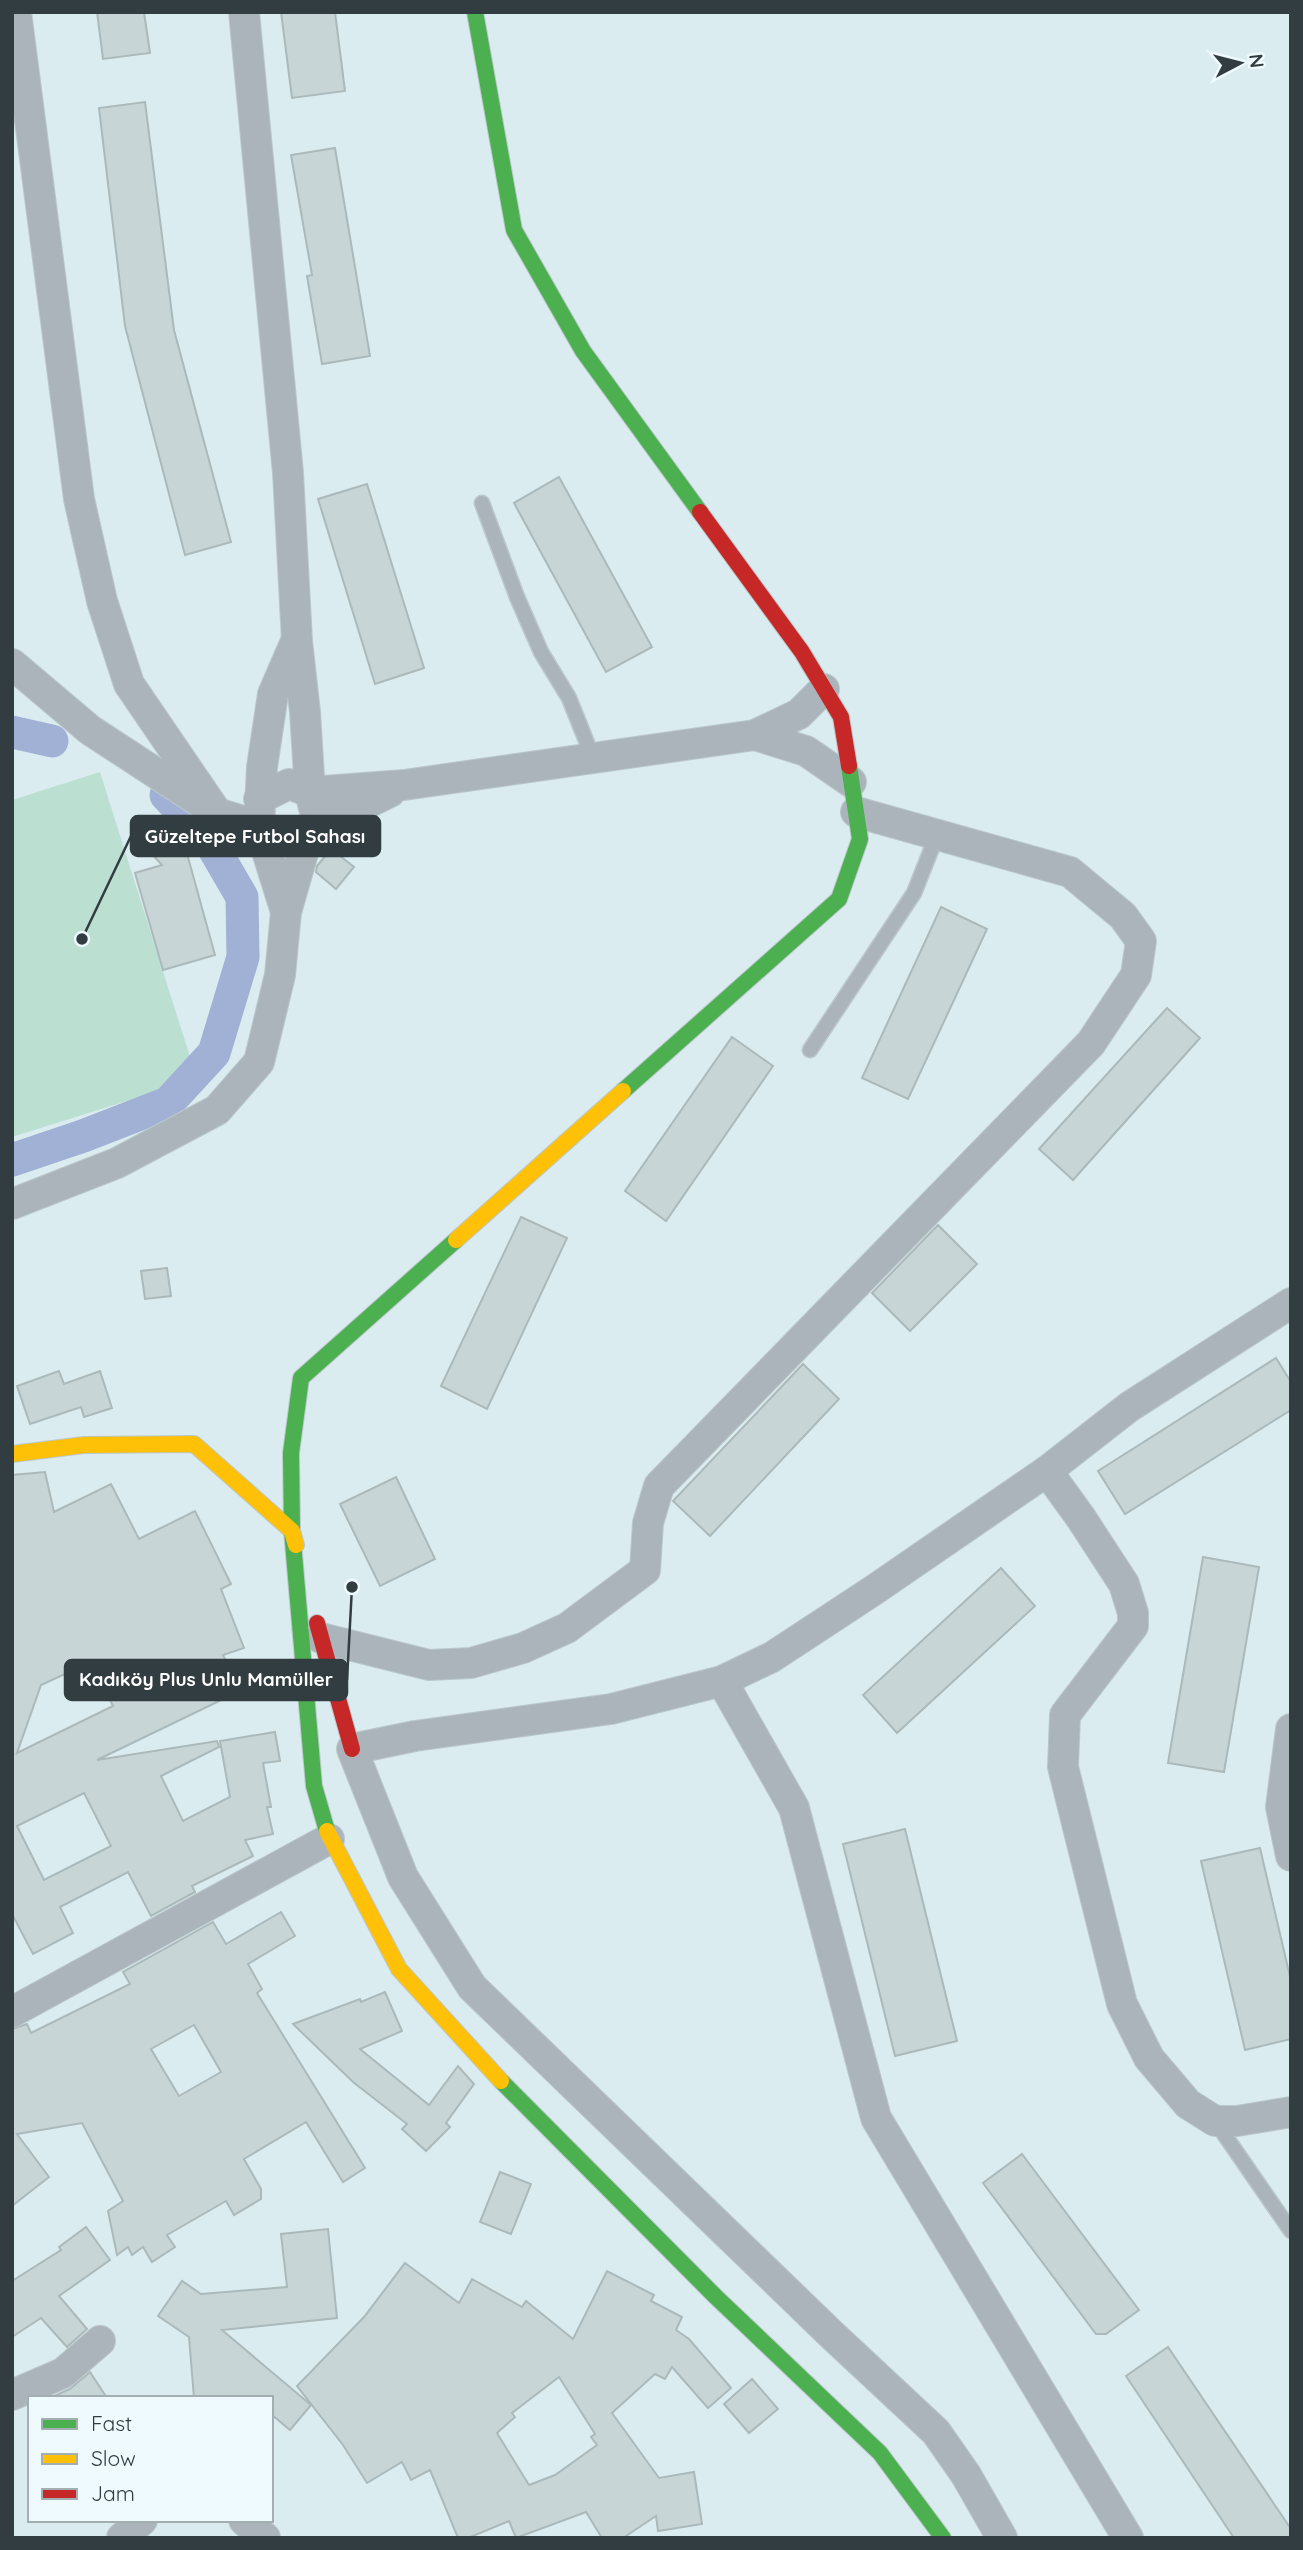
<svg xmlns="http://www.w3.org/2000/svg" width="1303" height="2550" viewBox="0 0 1303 2550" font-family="Quicksand,sans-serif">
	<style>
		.green { fill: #bbe0d1 }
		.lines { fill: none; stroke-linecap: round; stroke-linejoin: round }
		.canal { stroke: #a1b1d5; stroke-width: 33 }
		.building { fill: #c8d5d7; stroke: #abb9ba; stroke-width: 2; fill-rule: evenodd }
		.lane-casing { stroke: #bbc8cb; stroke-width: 17 }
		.street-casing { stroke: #bbc8cb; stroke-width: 32 }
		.fast-casing { stroke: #bbc8cb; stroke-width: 18 }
		.slow-casing { stroke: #bbc8cb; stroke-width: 18 }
		.jam-casing { stroke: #bbc8cb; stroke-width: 18 }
		.lane { stroke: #abb4ba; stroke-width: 14 }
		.street { stroke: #abb4ba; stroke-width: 30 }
		.fast { stroke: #4caf50; stroke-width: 16 }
		.slow { stroke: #ffc107; stroke-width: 16 }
		.jam { stroke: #c62828; stroke-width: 16 }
		.leader { fill: none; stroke: #313d40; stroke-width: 2.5 }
		.callout-dot { fill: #313d40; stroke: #eefafd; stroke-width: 2.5 }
		.callout { fill: #313d40; stroke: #313d40; stroke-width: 2.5 }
		.callout-label { font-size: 19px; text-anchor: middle; font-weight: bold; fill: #fff }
	</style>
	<rect width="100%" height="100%" fill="#dbecf0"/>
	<polygon class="green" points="100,772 197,1079 12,1137 12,800"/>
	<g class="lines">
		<g class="canal">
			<polyline points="12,732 52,741"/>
			<polyline points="12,1160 83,1136 168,1103 214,1053 243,957 242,897 210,842 166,795"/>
		</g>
	</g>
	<g class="building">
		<polygon points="97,12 144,12 150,53 103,59"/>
		<polygon points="281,12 335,12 345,91 292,98"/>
		<polygon points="145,102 174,330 231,542 185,555 125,326 99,108"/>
		<polygon points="335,148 370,356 322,364 307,276 312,275 291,155"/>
		<polygon points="559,477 652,647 606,672 514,503"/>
		<polygon points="367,484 424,668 375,684 318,499"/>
		<polygon points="157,820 186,850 215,955 163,970 135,873 162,865 137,838"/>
		<polygon points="331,849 354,867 336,889 316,872 317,866"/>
		<polygon points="941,907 987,929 908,1099 862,1078"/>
		<polygon points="1167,1008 1200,1038 1073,1180 1039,1149"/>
		<polygon points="732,1037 773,1066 666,1221 625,1191"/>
		<polygon points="521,1217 567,1238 487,1409 441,1386"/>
		<polygon points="938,1225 977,1264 910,1331 872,1293"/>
		<polygon points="167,1268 171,1296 145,1299 141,1271"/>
		<polygon points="1276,1358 1291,1382 1291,1410 1125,1514 1098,1471"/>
		<polygon points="803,1364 839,1399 710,1536 673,1501"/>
		<polygon points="59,1371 64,1384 100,1371 112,1408 84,1417 81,1407 30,1424 17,1386"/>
		<path d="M45 1472 54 1512 111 1484 139 1539 195 1511 231 1584 221 1589 244 1648 223 1655 240 1691 97 1760 217 1741 219 1747 161 1776 183 1821 230 1797 220 1741 275 1732 280 1761 263 1763 271 1807H267L273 1834 245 1840 253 1856 192 1886 195 1892 151 1916 128 1872 60 1907 73 1933 33 1954 12 1914V1475ZM91 1662 113 1706 17 1753 41 1685ZM84 1793 111 1846 44 1880 17 1826Z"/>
		<polygon points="396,1477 435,1559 380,1586 340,1504"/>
		<polygon points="1203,1557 1259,1567 1224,1772 1168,1763"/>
		<polygon points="1001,1568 1035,1606 897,1733 863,1695"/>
		<polygon points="905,1829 957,2041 895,2056 843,1844"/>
		<polygon points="1260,1848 1291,1981 1291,2039 1245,2050 1201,1861"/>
		<path d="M281 1912 295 1936 248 1964 262 1989 257 1993 365 2168 343 2182 306 2122 244 2159 261 2189V2199L234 2215 226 2201 167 2235 175 2247 152 2262 143 2247 132 2255 128 2247 117 2255 108 2211 123 2201 82 2123 17 2134 49 2177 12 2206V2029L27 2024 31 2033 130 1984 123 1972 213 1922 226 1944ZM194 2025 221 2072 179 2096 151 2049Z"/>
		<polygon points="385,1992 402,2031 360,2049 429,2105 458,2066 474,2084 446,2123 450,2127 426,2151 402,2129 407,2124 353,2082 293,2024 360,1999 361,2002"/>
		<polygon points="1022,2154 1139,2310 1106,2334 1096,2334 983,2183"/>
		<polygon points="500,2172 531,2184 511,2234 480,2222"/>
		<polygon points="86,2227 110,2260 59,2296 87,2329 67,2347 41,2318 12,2337 12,2281 61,2250 59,2247"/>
		<polygon points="328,2229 337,2318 222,2330 311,2405 290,2430 271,2414 271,2398 194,2398 189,2337 158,2316 182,2281 201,2294 287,2287 281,2234"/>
		<path d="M405 2263 459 2303 472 2279 522 2307 526 2301 573 2339 607 2271 654 2295 651 2301 682 2317 676 2330 689 2339 731 2388 708 2408 672 2367 665 2379 655 2374 612 2413 659 2478 694 2472 702 2524 658 2531 656 2516 623 2538H602L586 2512 516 2538 509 2521 468 2538H458L430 2470 411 2480 402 2462 367 2483 343 2445 297 2386 364 2317ZM559 2377 595 2434 591 2437 597 2445 555 2475 529 2485 497 2433 515 2417 512 2413Z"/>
		<polygon points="1168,2347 1291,2529 1291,2538 1234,2538 1126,2376"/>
		<polygon points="90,2372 107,2398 50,2398 70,2389"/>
		<polygon points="752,2379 778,2409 749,2433 724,2404"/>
	</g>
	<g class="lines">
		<g class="lane-casing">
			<g id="lane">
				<polyline points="482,503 517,597 541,652 569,698 593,758"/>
				<polyline points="810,1050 914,893 937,835"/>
				<polyline points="1215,2121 1291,2231"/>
			</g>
		</g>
		<g class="street-casing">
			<g id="street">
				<polyline points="16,12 79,499 102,601 129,684 217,813"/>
				<polyline points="244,12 288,473 297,641 305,712 310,792 404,785 755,735 799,714 824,689"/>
				<polyline points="12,664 90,730 217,813 259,826 286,912"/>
				<polyline points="755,735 806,751 851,782"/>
				<polyline points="259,799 289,784 310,792 314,808"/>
				<polyline points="274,837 259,826 262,767 273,694 296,641"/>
				<polyline points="12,1204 117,1163 217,1110 259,1062 280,975 286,912 309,832 390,792"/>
				<polyline points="1047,1471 1081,1518 1124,1584 1133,1613 1133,1626 1065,1715 1063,1767 1122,2004 1149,2058 1188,2104 1215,2121 1237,2121 1291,2112"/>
				<polyline points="321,1638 429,1665 471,1663 523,1648 567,1628 645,1570 648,1523 659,1486 1091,1043 1136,975 1141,941 1123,916 1070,872 856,812"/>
				<polyline points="722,1681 794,1808 876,2118 1128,2538"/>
				<polyline points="1291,1729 1281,1807 1291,1856"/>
				<polyline points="12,2012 329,1839"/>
				<polyline points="12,2395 63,2373 100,2341"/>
				<polyline points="244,2520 265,2538"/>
				<polyline points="122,2538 142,2520"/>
				<polyline points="1002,2538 966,2475 936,2432 831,2334 472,1987 403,1877 352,1749 415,1736 611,1709 722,1681 772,1657 874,1590 1047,1471 1129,1407 1291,1303"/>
			</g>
		</g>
		<g class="fast-casing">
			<g id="fast">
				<polyline points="475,12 514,230 583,351 700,512"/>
				<polyline points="623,1091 839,899 860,839 849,766"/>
				<polyline points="327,1831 314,1786 292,1531 291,1453 301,1378 456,1240"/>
				<polyline points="501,2081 716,2297 880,2453 943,2538"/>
			</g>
		</g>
		<g class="slow-casing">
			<g id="slow">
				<polyline points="456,1240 623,1091"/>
				<polyline points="12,1454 84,1445 194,1444 292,1531 296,1545"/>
				<polyline points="327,1831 399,1969 501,2081"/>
			</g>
		</g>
		<g class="jam-casing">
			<g id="jam">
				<polyline points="700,512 802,652 841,717 849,766"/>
				<polyline points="317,1623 352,1749"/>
			</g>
		</g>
		<use href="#lane" class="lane"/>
		<use href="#street" class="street"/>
		<use href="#fast" class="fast"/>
		<use href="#slow" class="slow"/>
		<use href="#jam" class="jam"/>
	</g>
	<path class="leader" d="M82 939L131 836M352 1587L347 1680"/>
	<g class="callout-dot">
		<circle cx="82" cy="939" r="7"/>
		<circle cx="352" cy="1587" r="7"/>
	</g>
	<g class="callout">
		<rect x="131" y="816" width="249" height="40" rx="7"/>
		<rect x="65" y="1660" width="282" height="40" rx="7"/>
	</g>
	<g class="callout-label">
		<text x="255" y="843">Güzeltepe Futbol Sahası</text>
		<text x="206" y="1686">Kadıköy Plus Unlu Mamüller</text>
	</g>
	<rect width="1303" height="2550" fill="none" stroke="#313d40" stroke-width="28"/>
	<rect x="28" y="2396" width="245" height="126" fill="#eefafd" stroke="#a2aeb1" stroke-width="2"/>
	<rect x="42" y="2419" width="35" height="10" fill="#4caf50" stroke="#a2aeb1" stroke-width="2"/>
	<text x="91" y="2431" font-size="21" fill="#313d40">Fast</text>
	<rect x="42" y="2454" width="35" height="10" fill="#ffc107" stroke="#a2aeb1" stroke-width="2"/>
	<text x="91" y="2466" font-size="21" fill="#313d40">Slow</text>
	<rect x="42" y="2489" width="35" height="10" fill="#c62828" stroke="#a2aeb1" stroke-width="2"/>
	<text x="91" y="2501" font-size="21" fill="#313d40">Jam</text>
	<g transform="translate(1240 63) rotate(83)" stroke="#eefafd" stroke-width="5" paint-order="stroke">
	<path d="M0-5L12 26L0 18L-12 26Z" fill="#313d40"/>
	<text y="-10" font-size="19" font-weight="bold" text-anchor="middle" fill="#313d40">N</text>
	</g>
</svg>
